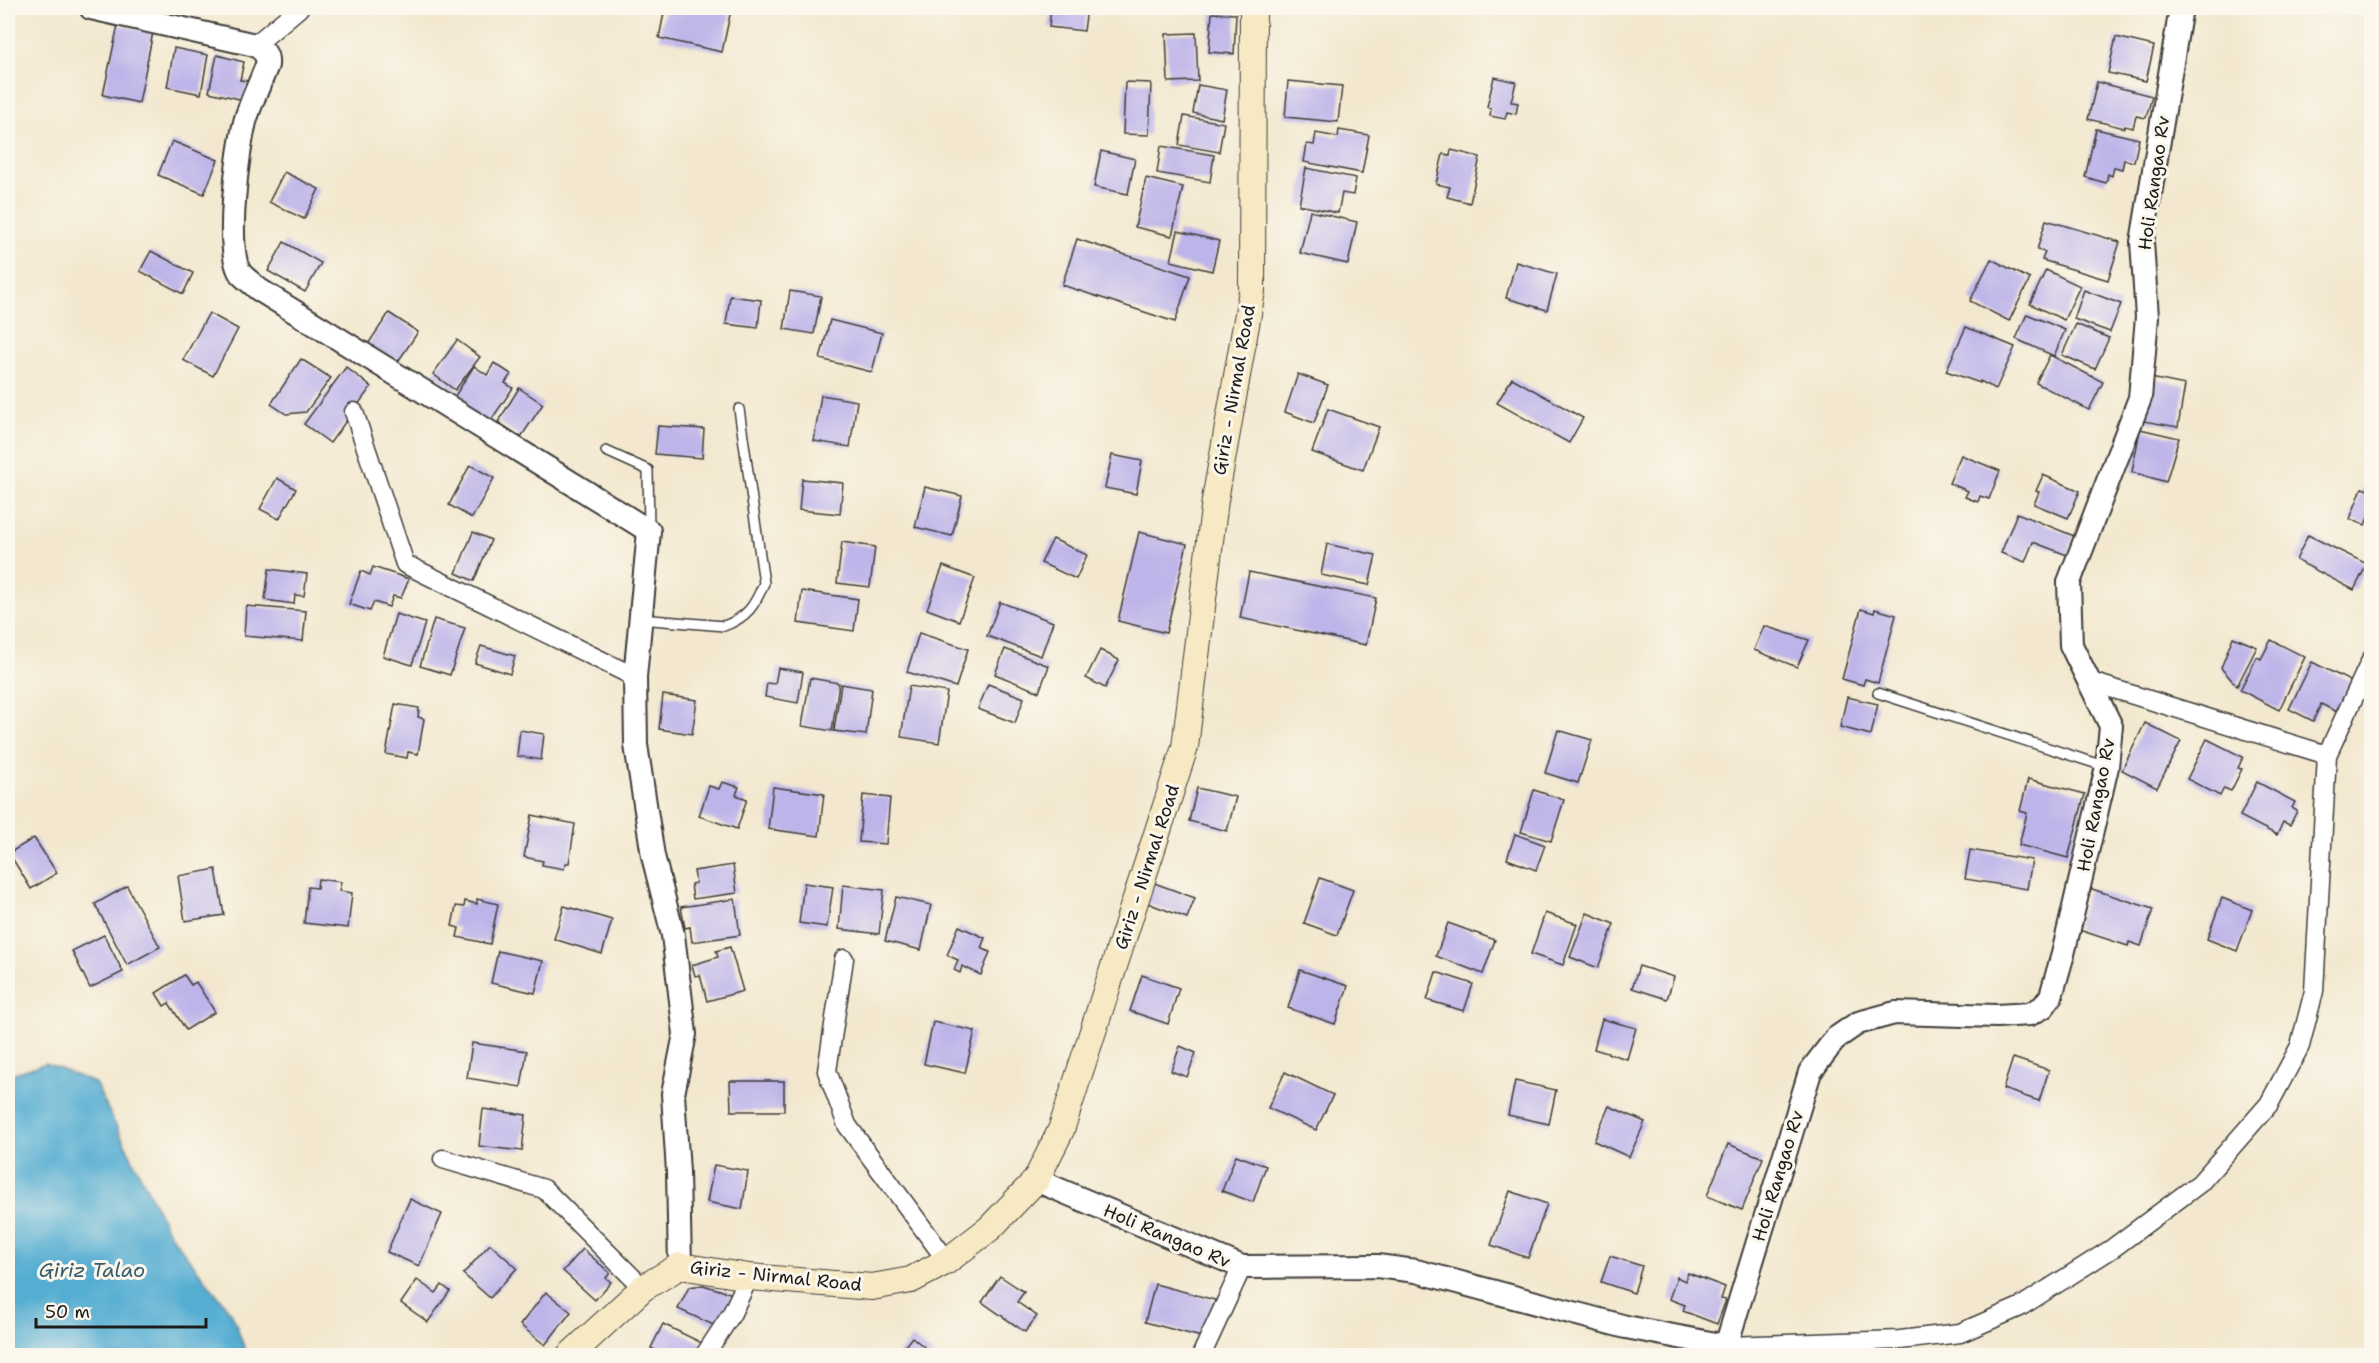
<svg xmlns="http://www.w3.org/2000/svg" width="2379" height="1363" viewBox="0 0 2379 1363" font-family="'Shantell Sans',sans-serif">
	<style>
		.water { fill: #55add2; stroke: #386477; stroke-width: 1.5 }
		.building { fill: #bdb4e9 }
		.lines { fill: none; stroke-linecap: round; stroke-linejoin: round }
		.service-casing { stroke: #3c3b37; stroke-width: 12 }
		.minor-casing { stroke: #3c3b37; stroke-width: 21 }
		.tertiary-casing { stroke: #3c3b37; stroke-width: 26 }
		.secondary-casing { stroke: #3c3b37; stroke-width: 28 }
		.service { stroke: #fff; stroke-width: 9 }
		.minor { stroke: #fff; stroke-width: 18 }
		.tertiary { stroke: #fff; stroke-width: 22 }
		.secondary { stroke: #f7e9c3; stroke-width: 26 }
		.labels { text-anchor: middle; stroke-width: 6; stroke-linejoin: round; paint-order: stroke }
		.street-label { font-size: 18px; fill: #1c1c1c; stroke: #fbf7ec }
		.water-label { font-size: 20px; font-style: italic; fill: #365d6e; stroke: #fbf7ec }
	</style>
	<rect width="100%" height="100%" fill="#fbf7ec"/>
	<filter id="ink" filterUnits="userSpaceOnUse"><feTurbulence type="fractalNoise" baseFrequency=".0167" numOctaves="2"/><feDisplacementMap in="SourceGraphic" scale="12" xChannelSelector="R" yChannelSelector="G"/><feConvolveMatrix kernelMatrix="1 2 1 2 8 2 1 2 1" color-interpolation-filters="sRGB"/></filter>
	<filter id="wash" filterUnits="userSpaceOnUse"><feTurbulence type="fractalNoise" baseFrequency=".008" numOctaves="4" result="noise"/><feDisplacementMap in="SourceGraphic" scale="24" xChannelSelector="R" yChannelSelector="G"/><feGaussianBlur stdDeviation="1.35" result="paint"/><feColorMatrix in="noise" values="0 0 0 0 0 0 0 0 0 0 0 0 0 0 0 0 0 1.4 0 .05"/><feComposite in="paint" operator="in"/></filter>
	<g filter="url(#wash)">
		<rect width="100%" height="100%" fill="#f3e8cf"/>
		<polygon class="water" points="46,1063 95,1083 169,1233 232,1314 247,1355 38,1356 22,1352 19,1355 8,1355 8,1075"/>
		<g id="blocks">
			<g class="building">
				<polygon points="665,8 721,8 731,10 722,52 659,38"/>
				<polygon points="1051,8 1087,8 1084,31 1049,27"/>
				<polygon points="1212,13 1236,14 1234,54 1209,52"/>
				<polygon points="118,25 153,32 139,103 103,95"/>
				<polygon points="1196,33 1198,81 1168,82 1166,34"/>
				<polygon points="2116,37 2154,46 2146,81 2108,73"/>
				<polygon points="174,48 208,55 201,94 167,87"/>
				<polygon points="217,55 244,62 240,80 248,81 244,100 209,92"/>
				<polygon points="1494,77 1516,82 1511,102 1518,103 1516,114 1507,112 1505,119 1490,116 1491,109 1487,107"/>
				<polygon points="1288,81 1342,86 1338,122 1285,117"/>
				<polygon points="1125,82 1151,83 1149,135 1123,134"/>
				<polygon points="2097,82 2152,96 2146,118 2136,116 2133,128 2125,126 2124,128 2088,119"/>
				<polygon points="1198,85 1227,90 1222,119 1193,113"/>
				<polygon points="1184,116 1224,123 1219,152 1179,145"/>
				<polygon points="2096,129 2139,139 2134,162 2124,160 2122,169 2114,167 2112,176 2108,174 2106,183 2085,177"/>
				<polygon points="1339,130 1369,135 1362,173 1304,162 1307,144 1314,145 1316,133 1338,137"/>
				<polygon points="172,141 218,160 204,194 158,175"/>
				<polygon points="1161,146 1214,155 1210,182 1157,173"/>
				<polygon points="1451,150 1480,157 1470,203 1447,197 1450,187 1436,184 1443,154 1450,156"/>
				<polygon points="1101,151 1135,159 1128,194 1094,187"/>
				<polygon points="1306,168 1356,178 1353,195 1342,193 1338,213 1299,205"/>
				<polygon points="284,172 319,189 304,219 269,202"/>
				<polygon points="1146,178 1183,187 1172,236 1135,227"/>
				<polygon points="1310,211 1357,222 1348,264 1300,253"/>
				<polygon points="2046,220 2120,242 2108,280 2042,260 2045,252 2037,250"/>
				<polygon points="1178,231 1219,241 1212,271 1171,261"/>
				<polygon points="1077,239 1190,276 1175,322 1062,285"/>
				<polygon points="284,242 321,263 305,292 268,271"/>
				<polygon points="151,251 193,273 183,294 140,271"/>
				<polygon points="1991,259 2030,279 2009,321 1970,301"/>
				<polygon points="1516,262 1557,274 1547,310 1506,298"/>
				<polygon points="2046,270 2080,286 2064,320 2030,304"/>
				<polygon points="2084,290 2121,304 2110,332 2074,319"/>
				<polygon points="790,291 821,296 814,334 784,329"/>
				<polygon points="730,296 761,300 758,328 726,324"/>
				<polygon points="209,313 238,329 213,376 183,360"/>
				<polygon points="389,313 418,332 395,366 366,347"/>
				<polygon points="2027,314 2065,330 2054,356 2016,339"/>
				<polygon points="830,320 882,333 872,372 820,359"/>
				<polygon points="2076,324 2109,338 2095,369 2062,355"/>
				<polygon points="1966,327 2015,347 1996,389 1980,381 1980,383 1946,371"/>
				<polygon points="457,340 480,357 455,390 433,374"/>
				<polygon points="2050,355 2103,382 2089,410 2036,383"/>
				<polygon points="301,359 331,378 306,412 286,414 271,404"/>
				<polygon points="494,363 511,374 505,383 513,388 487,426 451,402 474,366 487,375"/>
				<polygon points="346,367 371,387 330,443 304,424"/>
				<polygon points="1298,374 1328,385 1314,423 1285,412"/>
				<polygon points="1512,378 1583,418 1569,443 1497,403"/>
				<polygon points="2151,378 2185,385 2178,427 2143,421"/>
				<polygon points="519,388 543,404 521,437 498,422"/>
				<polygon points="821,395 857,401 850,447 814,441"/>
				<polygon points="1328,409 1379,427 1363,470 1312,452"/>
				<polygon points="658,426 704,429 702,458 655,454"/>
				<polygon points="2140,429 2179,438 2166,482 2132,472"/>
				<polygon points="1112,455 1142,461 1136,494 1105,488"/>
				<polygon points="1961,455 2000,471 1989,499 1980,496 1978,502 1965,497 1968,491 1949,483"/>
				<polygon points="470,465 494,478 472,518 449,505"/>
				<polygon points="2043,475 2080,491 2068,518 2034,504 2039,492 2036,491"/>
				<polygon points="277,478 296,489 279,519 260,509"/>
				<polygon points="802,479 843,483 840,514 799,510"/>
				<polygon points="925,487 962,496 952,536 915,527"/>
				<polygon points="2362,488 2372,491 2372,507 2365,525 2350,519"/>
				<polygon points="2017,513 2074,536 2067,555 2033,542 2025,562 2001,553"/>
				<polygon points="473,532 491,540 474,581 456,573"/>
				<polygon points="1139,532 1187,544 1166,633 1118,621"/>
				<polygon points="2308,535 2367,564 2354,590 2296,560"/>
				<polygon points="1053,539 1087,555 1076,579 1041,563"/>
				<polygon points="842,542 875,547 870,587 837,583"/>
				<polygon points="1327,544 1376,555 1369,585 1321,575"/>
				<polygon points="943,566 975,578 959,621 927,609"/>
				<polygon points="373,567 409,579 401,598 393,596 389,607 374,602 370,611 349,604 361,571 370,575"/>
				<polygon points="269,569 307,574 304,596 295,595 294,604 265,600"/>
				<polygon points="1249,572 1376,598 1366,645 1240,618"/>
				<polygon points="802,591 858,599 854,631 798,623"/>
				<polygon points="1000,602 1053,622 1041,656 987,636"/>
				<polygon points="246,606 306,611 303,641 244,636"/>
				<polygon points="1861,609 1874,613 1875,609 1896,615 1878,683 1865,679 1863,685 1842,679"/>
				<polygon points="396,614 425,623 412,665 383,656"/>
				<polygon points="434,619 465,628 450,675 420,666"/>
				<polygon points="1764,626 1809,640 1797,667 1754,650"/>
				<polygon points="919,633 968,649 956,687 907,672"/>
				<polygon points="2233,637 2257,647 2237,686 2221,668"/>
				<polygon points="2271,640 2305,657 2279,710 2240,690 2257,657 2261,659"/>
				<polygon points="481,646 515,656 510,674 475,663"/>
				<polygon points="1005,649 1049,666 1039,692 995,674"/>
				<polygon points="1100,650 1119,660 1105,688 1086,678"/>
				<polygon points="2312,662 2352,682 2337,712 2321,704 2313,721 2289,709"/>
				<polygon points="778,668 803,672 798,703 765,697 767,683 775,684"/>
				<polygon points="810,678 839,683 832,731 802,726"/>
				<polygon points="841,684 872,689 866,735 834,731"/>
				<polygon points="988,684 1024,698 1015,723 978,709"/>
				<polygon points="909,686 947,692 939,743 901,737"/>
				<polygon points="663,695 697,700 692,734 659,729"/>
				<polygon points="1847,697 1878,704 1871,735 1840,727"/>
				<polygon points="395,704 419,708 418,717 424,719 418,754 408,752 407,758 386,754"/>
				<polygon points="2145,723 2181,741 2157,788 2122,770"/>
				<polygon points="520,730 544,734 541,760 517,756"/>
				<polygon points="1558,730 1592,740 1578,783 1545,773"/>
				<polygon points="2207,739 2243,757 2238,768 2242,769 2231,791 2224,788 2220,796 2187,779"/>
				<polygon points="2028,779 2085,794 2068,858 2019,845 2027,813 2020,811"/>
				<polygon points="722,782 739,787 736,795 747,799 737,829 699,816 709,786 719,789"/>
				<polygon points="2257,782 2295,802 2292,808 2297,811 2290,825 2283,822 2277,835 2240,816"/>
				<polygon points="773,787 824,794 819,836 768,829"/>
				<polygon points="1197,788 1236,797 1227,831 1189,821"/>
				<polygon points="1534,790 1564,800 1551,841 1521,832"/>
				<polygon points="863,795 890,798 886,844 859,842"/>
				<polygon points="532,815 575,824 569,863 566,863 564,869 542,865 543,861 524,857"/>
				<polygon points="1515,834 1545,845 1536,870 1507,859"/>
				<polygon points="34,838 57,873 31,889 9,853"/>
				<polygon points="1970,850 2032,860 2027,889 1965,879"/>
				<polygon points="733,865 737,893 693,899 691,884 696,883 694,871"/>
				<polygon points="216,869 224,915 185,921 178,876"/>
				<polygon points="1320,878 1353,890 1337,935 1304,923"/>
				<polygon points="318,879 341,882 339,891 352,893 348,928 304,923 308,887 317,888"/>
				<polygon points="1149,881 1195,898 1187,918 1142,901"/>
				<polygon points="804,883 833,887 827,927 799,923"/>
				<polygon points="843,885 884,890 879,934 839,929"/>
				<polygon points="127,886 160,947 127,965 95,904"/>
				<polygon points="2089,888 2153,909 2141,946 2129,942 2128,946 2076,929"/>
				<polygon points="896,897 931,905 921,950 885,941"/>
				<polygon points="2222,898 2252,910 2237,951 2207,939"/>
				<polygon points="477,899 498,904 490,944 457,937 459,928 452,926 456,906 464,907 465,901 477,904"/>
				<polygon points="735,899 740,935 692,942 690,927 685,928 681,907"/>
				<polygon points="564,906 612,920 602,954 554,939"/>
				<polygon points="1545,913 1577,924 1563,965 1531,954"/>
				<polygon points="1587,913 1614,924 1598,968 1570,957"/>
				<polygon points="1448,923 1495,940 1483,974 1436,956"/>
				<polygon points="959,926 985,938 981,948 990,952 981,975 962,966 960,973 954,970 958,960 947,955"/>
				<polygon points="104,935 123,972 90,988 72,951"/>
				<polygon points="730,947 743,991 707,1001 700,975 695,976 692,965 718,957 716,951"/>
				<polygon points="498,951 543,961 535,993 491,983"/>
				<polygon points="1639,966 1674,977 1667,999 1632,988"/>
				<polygon points="1300,970 1348,986 1335,1024 1288,1008"/>
				<polygon points="1436,972 1473,984 1464,1011 1427,1000"/>
				<polygon points="184,975 191,985 196,982 215,1012 186,1030 169,1003 164,1006 156,993"/>
				<polygon points="1142,975 1179,988 1168,1024 1130,1011"/>
				<polygon points="1602,1019 1636,1028 1627,1059 1594,1049"/>
				<polygon points="933,1022 975,1031 965,1073 924,1064"/>
				<polygon points="472,1043 527,1051 521,1087 467,1078"/>
				<polygon points="1180,1046 1196,1053 1187,1077 1171,1071"/>
				<polygon points="2013,1058 2049,1070 2039,1101 2003,1089"/>
				<polygon points="1285,1072 1333,1095 1316,1130 1268,1108"/>
				<polygon points="730,1081 784,1081 784,1111 731,1111"/>
				<polygon points="1515,1081 1556,1090 1549,1124 1508,1115"/>
				<polygon points="1609,1106 1645,1122 1629,1157 1594,1141"/>
				<polygon points="483,1109 526,1115 522,1151 479,1146"/>
				<polygon points="1728,1144 1763,1158 1742,1210 1707,1196"/>
				<polygon points="1236,1155 1266,1166 1253,1202 1222,1191"/>
				<polygon points="714,1165 748,1171 742,1209 707,1202"/>
				<polygon points="1510,1191 1547,1204 1528,1258 1491,1245"/>
				<polygon points="410,1199 442,1214 419,1266 387,1252"/>
				<polygon points="490,1244 517,1268 490,1298 463,1274"/>
				<polygon points="583,1249 610,1273 606,1278 611,1282 595,1300 563,1271"/>
				<polygon points="1610,1256 1642,1266 1634,1293 1601,1282"/>
				<polygon points="1688,1273 1725,1287 1721,1299 1726,1300 1717,1324 1683,1311 1685,1305 1669,1299 1677,1277 1685,1281"/>
				<polygon points="1000,1276 1024,1292 1017,1302 1037,1316 1025,1332 982,1302"/>
				<polygon points="417,1280 436,1293 442,1285 450,1291 428,1322 401,1303"/>
				<polygon points="1155,1284 1215,1300 1205,1338 1145,1322"/>
				<polygon points="703,1285 733,1294 720,1328 678,1309 689,1287"/>
				<polygon points="546,1292 571,1312 545,1345 520,1325"/>
				<polygon points="663,1324 702,1343 695,1356 666,1356 651,1348"/>
				<polygon points="912,1337 935,1356 897,1356"/>
			</g>
		</g>
	</g>
	<g filter="url(#ink)">
		<use href="#blocks" fill-opacity="0" stroke="#3c3b37" stroke-width="1.5"/>
		<g class="lines">
			<g class="service-casing">
				<g id="service">
					<polyline points="606,451 648,470 649,529"/>
					<path d="M640 619 724 626C748 617 755 605 764 583L739 409"/>
					<polyline points="1878,693 2107,767"/>
				</g>
			</g>
			<g class="minor-casing">
				<g id="minor">
					<polyline points="255,45 299,8"/>
					<polyline points="354,412 405,564 635,677"/>
					<polyline points="2088,681 2327,755"/>
					<polyline points="844,959 827,1071 847,1125 947,1261"/>
					<polyline points="443,1159 544,1189 643,1288"/>
					<polyline points="704,1356 731,1315 749,1277"/>
					<polyline points="1201,1356 1242,1267"/>
					<polyline points="1727,1356 1726,1346 1900,1340 1960,1333 2020,1307 2113,1248 2200,1183 2269,1104 2300,1046 2314,991 2327,755 2372,658"/>
				</g>
			</g>
			<g class="tertiary-casing">
				<g id="tertiary">
					<path d="M91 8 255 45C264 51 268 54 267 65 260 84 250 103 245 122 238 150 224 252 241 274 246 279 253 284 258 289L649 531 635 677 636 745 653 856 673 935 685 1034 673 1094 678 1172 680 1266"/>
					<polyline points="1036,1180 1242,1267 1377,1266 1416,1271 1626,1327 1726,1346 1810,1072 1836,1038 1858,1023 1895,1013 1997,1016 2030,1014 2043,1007 2051,996 2063,954 2107,767 2111,726 2071,645 2069,582 2140,398 2147,317 2142,242 2181,8"/>
				</g>
			</g>
			<g class="secondary-casing">
				<polyline id="secondary" points="569,1356 643,1288 680,1266 749,1277 872,1287 911,1280 947,1261 990,1228 1036,1180 1061,1130 1185,747 1215,500 1252,291 1253,8"/>
			</g>
			<use href="#service" class="service"/>
			<use href="#minor" class="minor"/>
			<use href="#tertiary" class="tertiary"/>
			<use href="#secondary" class="secondary"/>
		</g>
	</g>
	<g class="labels">
		<g class="street-label">
			<text transform="translate(2154 183) rotate(-82)" y="6">Holi Rangao Rv</text>
			<text transform="translate(1234 390) rotate(-80)" y="6">Giriz - Nirmal Road</text>
			<text transform="translate(2096 805) rotate(-79)" y="6">Holi Rangao Rv</text>
			<text transform="translate(1147 867) rotate(-72)" y="6">Giriz - Nirmal Road</text>
			<text transform="translate(1778 1176) rotate(-73)" y="6">Holi Rangao Rv</text>
			<text transform="translate(1167 1236) rotate(23)" y="6">Holi Rangao Rv</text>
			<text transform="translate(776 1276) rotate(6)" y="6">Giriz - Nirmal Road</text>
		</g>
		<g class="water-label">
			<text x="92" y="1277">Giriz Talao</text>
		</g>
	</g>
	<rect width="2379" height="1363" fill="none" stroke="#fbf7ec" stroke-width="30"/>
	<path d="M36 1318v9h170v-9" fill="none" stroke="#1c1c1c" stroke-width="3"/>
	<text x="45" y="1318" font-size="18" fill="#1c1c1c" stroke="#fbf7ec" stroke-width="4.5" paint-order="stroke">50 m</text>
</svg>
